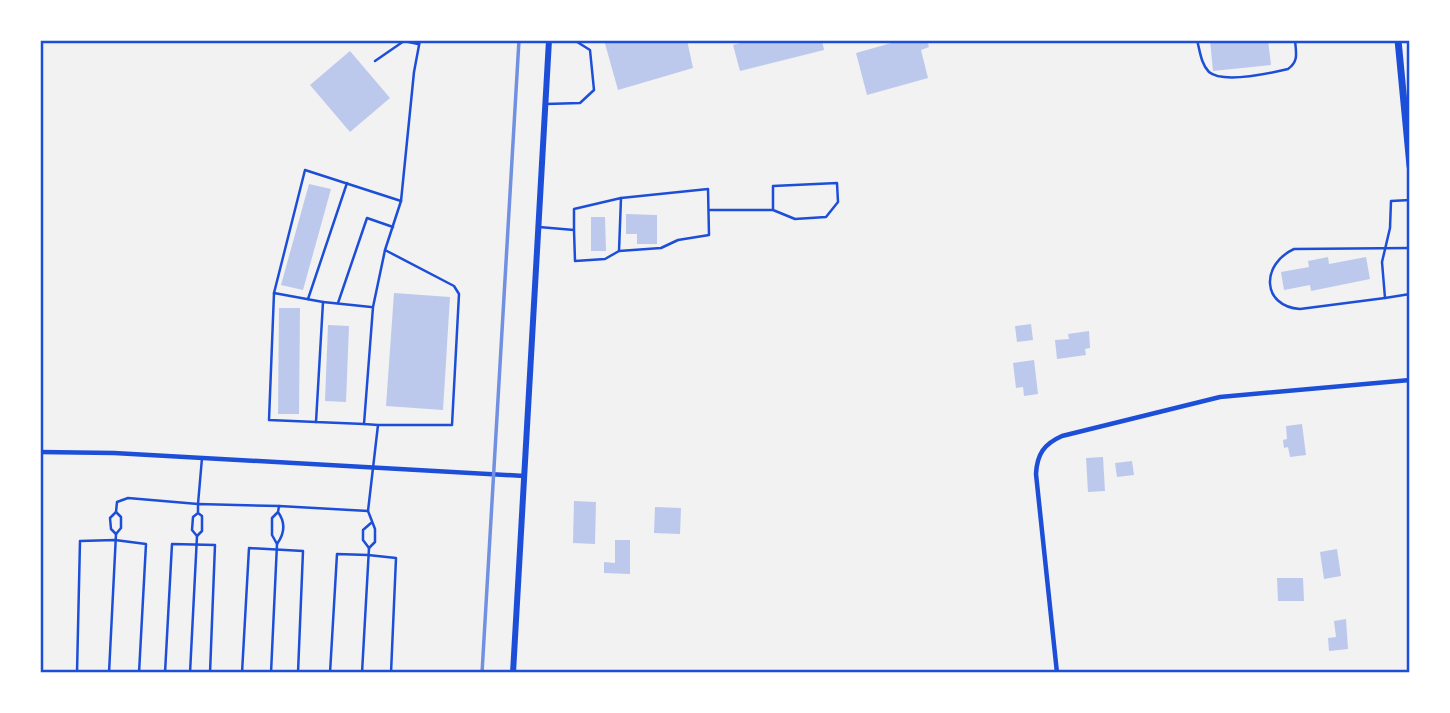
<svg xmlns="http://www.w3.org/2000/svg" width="1450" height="713" viewBox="0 0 1450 713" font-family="Montserrat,sans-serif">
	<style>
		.building { fill: #bdc9ec }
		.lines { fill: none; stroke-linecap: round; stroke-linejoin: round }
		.service { stroke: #1d4ed8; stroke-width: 2.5 }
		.minor { stroke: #1d4ed8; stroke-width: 4.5 }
		.tertiary { stroke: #1d4ed8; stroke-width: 6 }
		.secondary { stroke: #1d4ed8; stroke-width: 7 }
		.rail { stroke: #7290e2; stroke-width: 3.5 }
		.neatline { fill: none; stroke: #1d4ed8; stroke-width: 2.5 }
	</style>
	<rect width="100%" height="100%" fill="#f2f2f2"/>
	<g class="building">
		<polygon points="604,40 687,40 693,68 618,90"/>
		<polygon points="751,40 822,40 824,50 740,71 733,45"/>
		<polygon points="902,40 927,40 929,47 921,50 928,78 867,95 856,53"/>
		<polygon points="1210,40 1268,40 1271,65 1213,71"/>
		<polygon points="350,51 390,98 350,132 310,85"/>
		<polygon points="309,184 331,189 303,290 281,285"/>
		<polygon points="626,214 657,215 657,244 637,244 637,234 626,234"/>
		<polygon points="591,217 605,217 606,251 591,251"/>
		<polygon points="1328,257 1329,264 1366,257 1370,279 1311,291 1310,285 1284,290 1281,272 1309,267 1308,261"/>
		<polygon points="394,293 450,297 443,410 386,406"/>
		<polygon points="279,308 300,308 299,414 278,414"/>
		<polygon points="1031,324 1033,340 1017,342 1015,326"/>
		<polygon points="328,325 349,326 346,402 325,401"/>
		<polygon points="1089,331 1090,348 1085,349 1086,355 1057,359 1055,340 1069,339 1068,334"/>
		<polygon points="1034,360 1038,394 1024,396 1023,387 1016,388 1013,363"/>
		<polygon points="1302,424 1306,455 1290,457 1288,447 1284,448 1283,440 1287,439 1286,426"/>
		<polygon points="1103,457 1105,491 1088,492 1086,458"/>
		<polygon points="1132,461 1134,475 1117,477 1115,463"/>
		<polygon points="574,501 596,502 595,544 573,543"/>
		<polygon points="655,507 681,508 680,534 654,533"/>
		<polygon points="615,540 630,540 630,574 604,573 604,562 615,563"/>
		<polygon points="1337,549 1341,576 1324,579 1320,552"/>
		<polygon points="1277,578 1303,578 1304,601 1278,601"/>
		<polygon points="1346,619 1348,649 1329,651 1328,638 1336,637 1334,621"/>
	</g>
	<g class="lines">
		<g class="service">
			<path d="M1197 40C1200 51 1201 64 1209 72 1223 84 1271 73 1288 69 1299 61 1296 53 1295 40"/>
			<polyline points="550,42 560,40"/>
			<polyline points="375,61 404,41 418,44"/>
			<polyline points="546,104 580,103 594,90 590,50 574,40"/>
			<polyline points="1410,200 1391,201 1390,228 1382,262 1385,298 1410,294"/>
			<polyline points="710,210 773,210 795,219 826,217 838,202 837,183 773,186 773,210"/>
			<polyline points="539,227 574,230 575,261 605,259 619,251 621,198 574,209 574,230"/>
			<polyline points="385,250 401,201 414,72 420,40"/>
			<polyline points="619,251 661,248 678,240 709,235 708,189 621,198"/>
			<polyline points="274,293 305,170 401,201"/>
			<path d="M1385 298 1300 309C1261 306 1261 264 1294 249L1410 248"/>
			<polyline points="308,299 347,183"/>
			<polyline points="338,303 367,218 393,227"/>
			<polyline points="316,422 269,420 274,293 323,302"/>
			<polyline points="364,424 316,422 323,302 371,307"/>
			<path d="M278 512C286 523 285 533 277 544L272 535V518L278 512 279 506 368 511"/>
			<polyline points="198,513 202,516 202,531 197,536 192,530 193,517 198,513 198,504 279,506"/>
			<polyline points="371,523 363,530 363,540 369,548 375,542 375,529 368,511 378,425 452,425 459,294 454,286 385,250 373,307 364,424 378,425"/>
			<polyline points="116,534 111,529 110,518 116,512 117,502 128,498 198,504 202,458"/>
			<polyline points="77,673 80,541 115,540 146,544 139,673"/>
			<polyline points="109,673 116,534 121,528 121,517 116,512"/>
			<polyline points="165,673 172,544 215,545 210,673"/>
			<polyline points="190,673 197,536"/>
			<polyline points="242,673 249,548 303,551 298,673"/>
			<polyline points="271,673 277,544"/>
			<polyline points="330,673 337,554 368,555 396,558 391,673"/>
			<polyline points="362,673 369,548"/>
		</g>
		<g class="minor">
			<polyline points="40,452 114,453 524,476"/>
			<path d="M1057 673 1036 474C1037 454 1044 444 1062 436L1220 397 1410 380"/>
		</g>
		<polyline class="tertiary" points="513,673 549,40"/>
		<polyline class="secondary" points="1398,40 1410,166"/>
		<polyline class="rail" points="482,673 519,40"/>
	</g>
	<rect width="1450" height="713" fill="none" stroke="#ffffff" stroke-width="84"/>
	<rect x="42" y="42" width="1366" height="629" class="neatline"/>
</svg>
